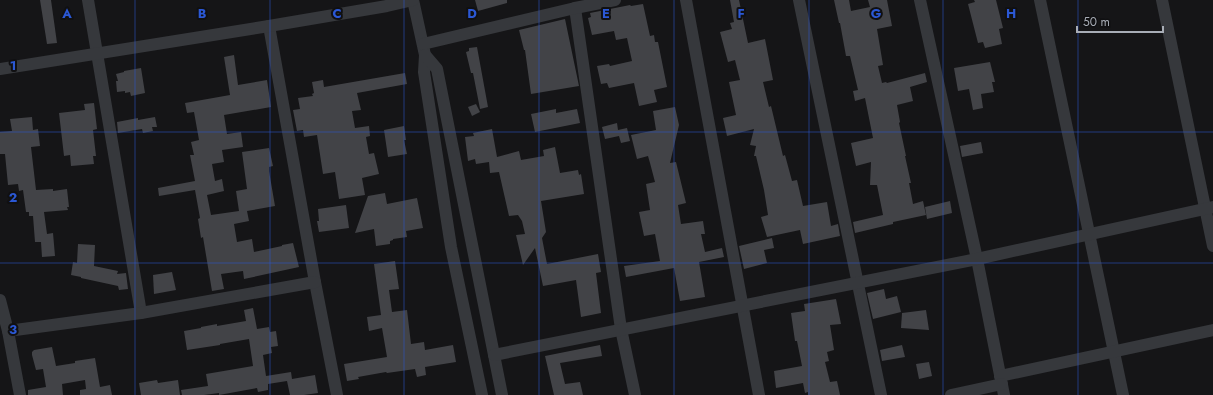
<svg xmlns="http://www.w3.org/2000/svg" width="1213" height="395" viewBox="0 0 1213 395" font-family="Jost,sans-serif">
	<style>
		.building { fill: #424347 }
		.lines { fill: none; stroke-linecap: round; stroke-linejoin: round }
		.minor { stroke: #36383c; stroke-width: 12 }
		.grid { fill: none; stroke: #2b58d5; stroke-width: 1; stroke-opacity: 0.55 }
		.grid-label { font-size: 13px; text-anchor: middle; font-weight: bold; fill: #2b58d5; stroke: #101012; stroke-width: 4; stroke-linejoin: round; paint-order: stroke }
	</style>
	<rect width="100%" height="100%" fill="#151517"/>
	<g class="building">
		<polygon points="40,0 51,0 57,43 47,44"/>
		<polygon points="475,0 507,0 507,3 478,11"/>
		<polygon points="730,0 739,0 748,43 765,39 773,80 763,82 769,107 771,106 783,156 785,155 792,181 797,180 803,206 827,202 831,226 838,224 840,236 803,244 800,230 767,237 761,217 768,215 764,190 756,156 754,156 756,146 750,145 754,129 727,136 723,118 736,115 729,82 740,80 735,60 728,62 720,32 732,29 730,23 734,22"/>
		<polygon points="834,0 849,0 851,11 870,7 868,0 887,0 892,26 877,29 883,65 878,66 882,83 886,82 887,83 925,73 927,82 910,87 913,101 897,105 900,122 899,123 906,156 905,156 911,183 909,183 913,204 923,201 926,215 893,222 893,224 855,233 853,222 883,215 877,185 870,185 871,162 856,166 851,143 873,138 865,98 855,101 853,91 858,90 850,56 846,56 840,23 839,23"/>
		<polygon points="974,0 996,0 1003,28 999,29 1002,44 985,48 983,42 978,43 968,4 975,2"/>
		<polygon points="643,4 650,36 654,35 655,42 658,42 667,87 654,90 657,102 639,106 634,83 609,88 607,83 601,84 597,66 609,64 610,66 632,61 627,38 616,40 614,31 592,35 588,18 591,17 590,13 630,5 631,6"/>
		<polygon points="565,19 579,86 531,94 525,50 524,50 519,30"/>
		<polygon points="477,47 488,107 480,109 473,73 471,73 466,52 469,51 469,48"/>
		<polygon points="234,55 238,85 267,80 271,107 224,115 227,134 241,132 243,147 222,150 224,162 212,164 215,181 222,179 224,191 207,195 211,215 239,211 236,191 247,189 242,152 269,148 273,166 269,167 269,171 275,206 247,211 249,221 234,224 237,242 252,239 254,252 282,246 282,245 293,243 299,267 244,279 243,271 221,274 224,289 212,291 203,237 201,238 198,219 200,218 195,190 159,196 158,188 195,181 190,155 194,155 191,142 199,140 194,112 187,113 185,103 230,95 224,57"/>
		<polygon points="990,62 995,82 992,82 994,92 981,94 983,108 973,110 969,89 958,91 954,68"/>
		<polygon points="141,68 145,93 131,96 130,92 125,93 125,91 117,92 116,81 118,81 116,74 124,72 124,71"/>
		<polygon points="405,73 407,84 357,93 361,110 352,111 355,128 369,126 370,136 366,137 369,154 374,153 379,174 362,178 365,195 339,199 335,172 323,174 317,135 304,137 303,130 297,131 293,110 300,109 298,98 313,96 312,94 314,93 312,82 323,80 324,87"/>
		<polygon points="94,103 97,129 93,130 96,156 93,156 94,164 71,166 70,155 64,156 59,113 85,110 84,104"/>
		<polygon points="476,104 480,112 472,116 468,107"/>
		<polygon points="675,107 679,125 670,163 676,162 686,203 678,205 681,224 703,221 705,234 701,234 705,252 722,248 724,257 699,262 705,297 680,301 674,268 626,277 624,266 660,261 655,234 644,236 639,212 650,210 646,184 655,182 650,163 648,156 637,159 631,135 656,130 653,111"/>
		<polygon points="556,109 556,113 577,109 580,123 535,132 531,114"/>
		<polygon points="32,117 33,130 38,129 40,146 31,147 36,190 53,189 53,191 67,189 69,207 67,207 68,210 44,212 47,234 53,233 55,256 42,257 41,242 35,242 33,216 29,216 29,212 26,212 23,190 19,191 18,184 8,185 5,154 0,154 0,132 12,131 10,119"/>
		<polygon points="155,117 157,127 152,127 153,131 143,133 142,129 118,133 117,122 138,118 138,120"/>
		<polygon points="617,123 618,130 627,128 630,141 621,143 619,136 605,139 602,127"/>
		<polygon points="404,126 406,140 404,140 407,154 388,157 384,130"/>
		<polygon points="492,129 497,157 519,151 521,160 544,156 543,150 555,147 560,173 578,170 579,175 581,174 584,194 541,201 546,232 542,238 547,264 598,254 601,272 596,273 601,313 581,317 576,280 543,286 535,248 523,265 516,235 525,234 522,221 518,215 509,216 499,172 490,173 489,162 476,164 475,159 468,161 465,137 474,136 473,133"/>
		<polygon points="981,142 983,153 962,157 960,146"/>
		<polygon points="385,193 387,204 417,198 423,228 406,231 407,237 393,239 393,240 390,241 390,244 376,246 374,229 355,233 368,196"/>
		<polygon points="950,201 952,213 927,219 925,207"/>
		<polygon points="346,205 349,228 319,232 317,221 319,221 318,209"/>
		<polygon points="772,238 774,248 764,250 767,263 744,269 739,246"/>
		<polygon points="78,244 95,245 94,266 118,271 117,274 126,273 128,289 119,290 118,286 81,278 81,277 71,275 73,262 77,263"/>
		<polygon points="395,261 399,289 389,290 392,312 407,310 411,344 424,342 425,350 453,345 456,362 425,367 426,375 417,377 415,369 387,373 386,372 358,377 359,379 347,381 344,364 387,357 382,328 369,331 367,317 381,315 374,264"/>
		<polygon points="172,272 176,290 154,294 153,275"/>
		<polygon points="884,289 886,299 897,296 901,312 873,319 867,293"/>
		<polygon points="836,299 841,324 830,325 834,350 827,352 829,361 825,362 830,382 837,381 840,395 808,395 808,392 805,393 803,383 776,388 774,371 802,366 797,341 795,341 791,313 805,311 804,304"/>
		<polygon points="253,308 257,329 269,327 270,332 276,331 278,346 271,347 272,353 263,355 266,376 291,372 292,379 315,375 318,393 304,395 290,395 287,381 268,384 268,390 258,392 257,388 219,395 219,393 204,395 182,395 181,390 208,386 206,374 253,366 249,339 220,344 220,345 187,350 184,331 201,328 201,327 217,324 217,326 246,321 244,310"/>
		<polygon points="926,310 929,330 901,328 902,313"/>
		<polygon points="600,345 602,356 560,363 565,384 580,382 583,395 554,395 545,356"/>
		<polygon points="902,345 905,357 882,361 880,350"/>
		<polygon points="52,347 56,366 75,363 75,361 95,358 100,387 110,385 112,395 80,395 80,390 86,389 85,380 62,384 63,395 28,395 28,390 46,387 43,369 36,370 32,355 32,352 34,350"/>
		<polygon points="929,362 932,376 919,379 916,364"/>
		<polygon points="157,380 158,383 178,380 180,395 141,395 139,383"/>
	</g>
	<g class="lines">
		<g class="minor">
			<polyline points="88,0 141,313"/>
			<polyline points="413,0 425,55 424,72 451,247 482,395"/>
			<polyline points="686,0 759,395"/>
			<polyline points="799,0 881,395"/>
			<polyline points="920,0 977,259 1004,395"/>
			<polyline points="1040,0 1123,395"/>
			<polyline points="1162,0 1213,246"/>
			<polyline points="575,8 621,329 635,395"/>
			<polyline points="269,26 315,282 337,395"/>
			<polyline points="423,44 575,8 615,0"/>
			<polyline points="425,55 437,69 502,395"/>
			<polyline points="0,69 269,26 387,6 413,0"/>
			<polyline points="0,300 8,331 20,395"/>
			<polyline points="8,331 141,313 315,282"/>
			<polyline points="494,355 977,259 1213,207"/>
			<polyline points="1000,376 1213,330"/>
			<polyline points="951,395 1002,384"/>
		</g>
	</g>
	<path class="grid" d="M135 0V395M270 0V395M404 0V395M539 0V395M674 0V395M809 0V395M943 0V395M1078 0V395M0 132H1213M0 263H1213"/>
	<g class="grid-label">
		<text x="67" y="18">A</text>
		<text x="202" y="18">B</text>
		<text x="337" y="18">C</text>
		<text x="472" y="18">D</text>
		<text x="606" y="18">E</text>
		<text x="741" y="18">F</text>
		<text x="876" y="18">G</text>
		<text x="1011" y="18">H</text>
		<text x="13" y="70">1</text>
		<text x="13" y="202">2</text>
		<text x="13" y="334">3</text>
	</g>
	<path d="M1077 26v6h86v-6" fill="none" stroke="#a8adb6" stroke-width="2"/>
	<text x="1083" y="26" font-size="12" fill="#a8adb6" stroke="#101012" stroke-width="3" paint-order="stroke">50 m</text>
</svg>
